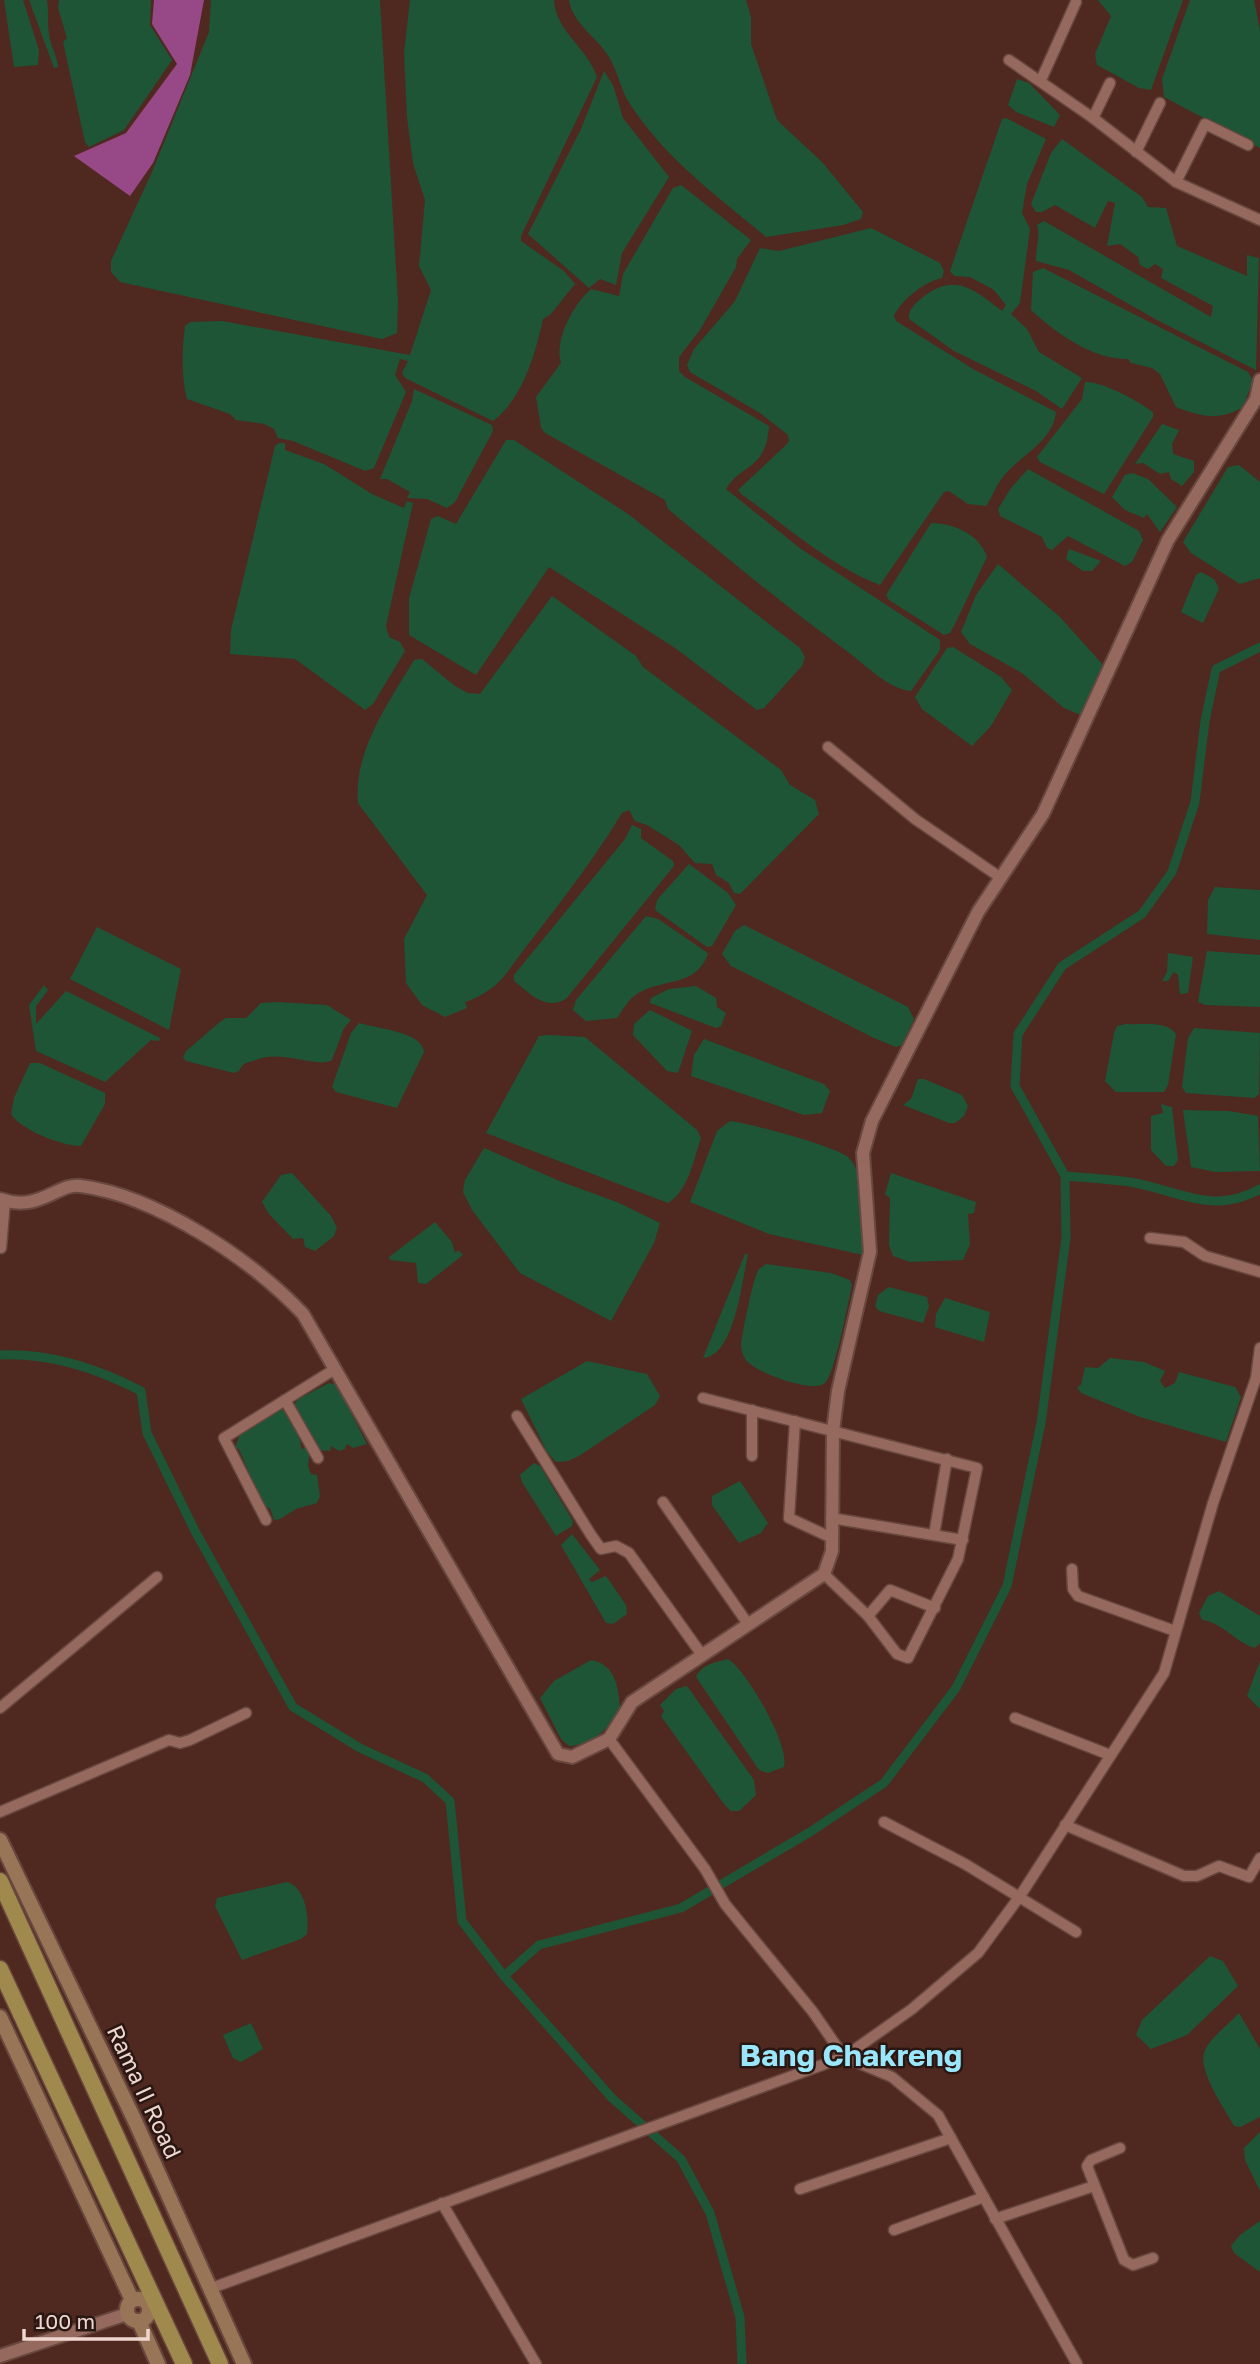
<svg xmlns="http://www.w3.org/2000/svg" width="1260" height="2364" viewBox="0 0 1260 2364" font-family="'Golos Text',sans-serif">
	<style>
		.forest { fill: #974987 }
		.water { fill: #1d5536 }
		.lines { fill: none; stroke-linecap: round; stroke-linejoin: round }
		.canal { stroke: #1d5536; stroke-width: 9 }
		.minor-casing { stroke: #68473f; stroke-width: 13 }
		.tertiary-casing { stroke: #68473f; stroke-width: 16 }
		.secondary-casing { stroke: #68473f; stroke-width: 18 }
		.trunk-casing { stroke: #68473f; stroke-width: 19 }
		.minor { stroke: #95695d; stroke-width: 10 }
		.tertiary { stroke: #95695d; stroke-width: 12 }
		.secondary { stroke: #997557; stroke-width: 14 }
		.trunk { stroke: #a0894c; stroke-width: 16 }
		.labels { text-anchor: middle; stroke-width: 5; stroke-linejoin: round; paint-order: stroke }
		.street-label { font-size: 23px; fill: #efd6cf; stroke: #291713 }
		.district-label { font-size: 30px; font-weight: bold; fill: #9ae7fb; stroke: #291713 }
	</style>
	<rect width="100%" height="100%" fill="#4f291f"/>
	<polygon class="forest" points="154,0 204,0 190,75 153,163 130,196 74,156 126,133 177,64 152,24"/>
	<g class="water">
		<polygon points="4,0 23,0 39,50 38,65 14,67"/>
		<path d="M29 0H47C49 12 47 23 49 34 50 45 57 55 58 67L54 68Z"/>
		<polygon points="59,0 151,0 150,25 172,60 124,130 89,147 85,142 63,42 67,38 58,8"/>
		<polygon points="211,0 380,0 398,302 397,333 382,339 120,282 111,272 111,261 152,172 209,32"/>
		<path d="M410 0H554C556 32 587 47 597 77L521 236V241L564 271 575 284 550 315 543 319C535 355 523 398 493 421L405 378 402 373 408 361 400 359 395 375 406 392 374 468 365 471 293 441 278 438 274 429 264 424 236 420 230 414 187 399C181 376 182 350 185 326L190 322 222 321 410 355 431 290 419 266 425 200 413 163 407 117 404 53Z"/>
		<path d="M569 0H746L751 17V44L777 120 823 163 863 212 861 219 843 225 766 237C714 193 666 160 628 101 620 87 617 70 609 57 597 37 572 23 569 0Z"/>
		<polygon points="1098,0 1183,0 1151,90 1139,88 1097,65 1095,54 1111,16"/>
		<polygon points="1190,0 1254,0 1260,31 1260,148 1164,97 1162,79"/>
		<polygon points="604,71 613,85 623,118 669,177 622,253 616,285 600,279 589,288 528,234 581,129"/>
		<polygon points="1017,79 1029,83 1060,115 1054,127 1016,112 1008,105"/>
		<path d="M1006 118 1046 139 1027 184 1022 213 1030 229 1020 303 1011 314 1027 329 1039 352 1082 378 1062 409 1036 391 954 351 909 319C908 309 916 303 923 297 956 272 974 290 1002 311L1006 305 994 290 970 277 954 276 950 271 1002 119Z"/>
		<path d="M1062 139 1142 197 1148 207 1166 208 1177 246 1247 276V255L1259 258 1256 370 1157 320 1069 270 1036 261C1035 248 1041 238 1037 225L1044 221 1211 317 1213 306 1161 278 1163 269 1155 264 1148 269 1140 265 1138 257 1120 244 1107 246 1115 203 1108 201 1095 228 1055 205 1042 212H1036L1031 204 1051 153Z"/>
		<path d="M681 185 751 240 737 259 736 267 700 330 679 357V371L685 377 769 426C766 470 742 463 726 489L801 549 940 640V650L911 691C889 689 865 665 848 652 786 607 727 558 668 509L665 500 545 433 541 428 536 397 561 363C554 340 573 305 591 289L619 296 623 274 673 188Z"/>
		<path d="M871 228 940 263 944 271 942 278C924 282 902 299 894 316L896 321 973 369 1056 412C1053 442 1019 456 1003 477 996 485 993 496 986 506L968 504 949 491 944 492 880 585C830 566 785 525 741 494L738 490 785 446 789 441 788 435 760 413 690 372 687 365 694 349 735 301 760 248 779 251Z"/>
		<path d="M1043 268 1248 372 1253 380 1243 407C1219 421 1202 417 1176 407L1160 374 1152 368 1131 363 1128 359C1093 360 1056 333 1031 310L1033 272Z"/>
		<path d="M1085 382C1102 381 1138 401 1153 412V417L1104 494 1040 462 1037 457 1082 399Z"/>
		<polygon points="414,389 492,425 493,431 455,502 447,508 427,499 407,498 410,492 387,479 380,479 412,401"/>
		<polygon points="1162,424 1179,430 1172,444 1173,454 1194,461 1194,472 1182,486 1171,479 1169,472 1160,474 1143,463 1135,464"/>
		<polygon points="506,440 514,440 628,514 800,648 805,657 802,666 764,708 757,710 675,648 549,567 476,675 409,635 409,598 431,519 438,516 456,524"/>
		<polygon points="279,443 285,443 285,450 324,464 372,494 404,508 407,501 413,503 386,626 389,637 400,642 405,651 373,704 365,710 295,659 230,654 231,630 275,446"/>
		<polygon points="1239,465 1260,482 1260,578 1240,584 1191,553 1183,542 1228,467"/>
		<polygon points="1028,469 1139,531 1143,540 1132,562 1125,566 1068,536 1052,550 1047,548 1042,537 1000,516 998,509 1011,488"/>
		<polygon points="1132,473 1148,479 1177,507 1160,532 1147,514 1144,518 1125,510 1112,497 1125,475"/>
		<path d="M931 523C954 523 980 535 987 557L955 624 950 633 944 635 889 600 886 595Z"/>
		<polygon points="1069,549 1101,561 1092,571 1083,571 1066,559"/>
		<polygon points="998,564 1060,617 1104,666 1083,716 1064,708 1022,673 970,644 961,632 976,595"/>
		<polygon points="1201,572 1214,579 1219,589 1203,623 1181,612 1196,575"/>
		<path d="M552 596 636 656 643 667 781 770 790 785 815 800 819 814 740 894 734 893 729 883 716 875 712 864 695 863 679 845 647 825 635 821 629 810 622 813C588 870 544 922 505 975 496 987 479 998 465 1002L467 1008 445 1017 422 1005 406 983 404 939 427 895 358 803C353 752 389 702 414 660L422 659 455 686 468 693 480 694Z"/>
		<polygon points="953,647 1001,677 1012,690 991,726 972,746 922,709 915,697 947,648"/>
		<path d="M632 825 641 829V838L673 861 674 866 566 999C545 1011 531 994 514 981V975L625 839Z"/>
		<polygon points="689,864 728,893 736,905 712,946 707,947 655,910 657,900"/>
		<polygon points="1215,887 1260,890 1260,940 1207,934 1208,900"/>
		<path d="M646 916 658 919 705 951 708 954C695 989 660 977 634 996 628 1001 622 1011 617 1018L586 1021 573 1010 576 1000Z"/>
		<polygon points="744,925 908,1007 914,1019 902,1045 896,1047 874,1038 731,966 722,954 735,931"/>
		<polygon points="97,927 181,969 169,1030 70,979"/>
		<polygon points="1207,951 1260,955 1260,1007 1205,1005 1198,1002"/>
		<polygon points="1168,953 1193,957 1188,993 1180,994 1178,975 1174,972 1168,981 1162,981 1167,972"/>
		<polygon points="44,985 48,990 36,1006 36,1024 66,991 160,1038 159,1041 151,1040 105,1082 36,1051 29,1005"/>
		<polygon points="696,986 716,998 717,1007 726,1013 721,1026 716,1028 650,1003 651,998 669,989"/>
		<path d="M277 1002 327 1005 351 1020 344 1028 332 1060C319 1069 281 1049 256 1060 247 1063 243 1062 239 1071L234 1073 186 1061 183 1057 186 1051 221 1021 226 1018H246L261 1003Z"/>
		<polygon points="650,1010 692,1031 678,1073 667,1071 633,1035 634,1024"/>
		<path d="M359 1023C377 1029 422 1031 424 1052L397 1108 336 1092 332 1087 351 1033Z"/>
		<path d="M1126 1024C1140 1025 1168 1020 1176 1034L1168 1085 1164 1092H1116L1105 1081 1114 1033 1117 1026Z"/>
		<polygon points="1194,1028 1260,1033 1259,1094 1254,1098 1186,1093 1182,1087 1188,1038"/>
		<path d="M548 1035 585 1037 697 1130 701 1138C693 1161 689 1190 668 1203L486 1133 539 1036Z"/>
		<polygon points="704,1039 824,1084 830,1091 822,1113 804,1115 691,1076 694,1055"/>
		<path d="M30 1063H40L105 1093V1104L81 1146C62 1146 21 1130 11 1114L14 1098Z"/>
		<polygon points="918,1079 924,1079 962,1095 968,1106 964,1116 955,1123 949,1123 903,1105 911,1099"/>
		<polygon points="1161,1104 1172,1107 1178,1160 1174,1166 1166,1166 1151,1150 1151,1116 1163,1113"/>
		<polygon points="1183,1110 1229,1111 1258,1116 1260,1171 1215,1172 1191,1167"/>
		<path d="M730 1121C749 1123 834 1146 848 1157 854 1163 856 1168 858 1176L863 1255 769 1234 690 1202 717 1131Z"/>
		<polygon points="484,1148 562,1182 617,1202 660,1223 654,1243 611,1321 520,1273 472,1210 463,1192 465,1180"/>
		<polygon points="292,1173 331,1216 337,1228 334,1236 315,1251 305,1247 303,1238 293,1239 269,1214 262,1202 281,1175"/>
		<polygon points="891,1173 976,1202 974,1213 968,1214 970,1244 963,1260 910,1262 893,1256 889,1245 890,1198 885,1194"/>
		<polygon points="435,1222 452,1242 455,1253 458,1250 463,1255 426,1284 418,1283 416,1263 390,1260 389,1257"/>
		<path d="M745 1254H748C742 1280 735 1356 703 1358Z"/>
		<path d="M766 1264 831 1273 850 1280 852 1285C848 1303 835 1374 825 1383 813 1394 754 1372 746 1360 743 1356 741 1349 741 1345 742 1335 753 1278 758 1271 759 1268 764 1266 766 1264Z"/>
		<polygon points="889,1287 927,1297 929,1306 923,1323 879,1311 875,1306 878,1295"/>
		<polygon points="945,1298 990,1312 984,1342 935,1327 936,1314"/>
		<polygon points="1110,1358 1144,1362 1165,1371 1160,1381 1165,1388 1175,1383 1179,1372 1235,1387 1241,1397 1226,1442 1140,1417 1081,1393 1077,1387 1081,1385 1085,1367 1098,1368"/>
		<polygon points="587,1361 647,1374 660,1396 655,1405 579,1456 568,1461 556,1462 547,1452 521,1399"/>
		<polygon points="329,1383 337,1385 367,1444 353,1448 347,1444 345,1449 339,1451 331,1446 330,1451 316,1450 293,1407 298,1399"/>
		<path d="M278 1408C297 1412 299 1436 302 1450L306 1446 310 1451 308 1466 311 1474 317 1475 320 1496 317 1503 296 1509 280 1519 274 1520 270 1508 263 1507 239 1449 235 1448 240 1434Z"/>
		<polygon points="534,1463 540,1466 573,1521 572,1526 556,1536 522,1482 520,1475"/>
		<polygon points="740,1481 768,1523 761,1533 739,1543 712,1505 712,1496"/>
		<polygon points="572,1534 600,1570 589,1579 592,1582 606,1576 626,1605 627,1614 613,1624 606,1623 561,1545"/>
		<path d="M1219 1591 1260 1616V1643L1255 1648C1235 1642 1222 1622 1202 1620L1199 1613 1208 1596Z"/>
		<path d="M728 1659C747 1671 790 1745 784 1767L768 1773 759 1770 696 1677C703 1663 715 1663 728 1659Z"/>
		<path d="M591 1660C616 1664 619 1690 620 1711 608 1729 591 1745 569 1746L561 1739 540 1698 554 1681Z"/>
		<polygon points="1260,1661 1260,1709 1247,1696"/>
		<polygon points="687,1686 754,1780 756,1795 739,1811 731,1811 724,1804 661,1716 664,1711 660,1705 676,1689"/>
		<path d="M287 1882C306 1888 309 1917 307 1934L301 1939 242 1960 215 1906 217 1898Z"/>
		<polygon points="1210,1956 1223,1961 1238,1986 1187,2035 1151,2049 1136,2035 1142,2020"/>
		<path d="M1239 2013 1260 2049V2117L1240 2127 1234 2126C1225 2109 1196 2069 1205 2050 1211 2037 1229 2024 1239 2013Z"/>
		<polygon points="251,2023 263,2049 241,2062 233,2058 223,2035"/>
		<polygon points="1260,2132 1260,2191 1245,2160 1244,2148"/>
		<polygon points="1260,2221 1260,2272 1234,2253 1231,2246 1240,2235"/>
	</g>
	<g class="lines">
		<g class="canal">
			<path d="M1065 1176C1087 1178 1109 1179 1130 1182 1178 1190 1212 1216 1260 1189"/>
			<path d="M0 1355C51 1353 96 1368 141 1391L147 1433 195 1531 293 1707 360 1748 425 1778 450 1801 462 1921 504 1976"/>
			<polyline points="742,2364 740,2317 710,2213 681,2159 612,2098 504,1976 539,1945 681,1908 810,1832 884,1783 956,1688 1007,1586 1041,1423 1066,1238 1065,1176 1015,1086 1018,1034 1062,966 1142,914 1172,872 1195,802 1205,721 1216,669 1260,647"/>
		</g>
		<g class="minor-casing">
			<g id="minor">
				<polyline points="1009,60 1093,118 1176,182 1260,220"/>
				<polyline points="1041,80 1076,2"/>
				<polyline points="1093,118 1110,83"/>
				<polyline points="1136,152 1160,103"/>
				<polyline points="1176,182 1205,124 1248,145"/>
				<polyline points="828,747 915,819 1001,878"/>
				<polyline points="1150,1238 1184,1242 1205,1256 1260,1272"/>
				<polyline points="1,1248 5,1201"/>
				<polyline points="703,1398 977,1468 958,1559 908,1658 897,1654 868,1616 824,1574"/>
				<polyline points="285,1400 318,1458"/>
				<polyline points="517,1416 591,1535 601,1549 616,1546 629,1553 702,1655"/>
				<polyline points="795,1421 789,1518 832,1538"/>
				<polyline points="752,1456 752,1410"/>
				<polyline points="663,1502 748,1624"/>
				<polyline points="831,1518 963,1540"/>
				<polyline points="266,1520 224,1438 335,1369"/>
				<polyline points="934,1535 947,1459"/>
				<polyline points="1072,1569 1073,1589 1078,1596 1175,1631"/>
				<polyline points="868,1616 890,1590 935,1608"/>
				<polyline points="0,1708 157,1577"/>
				<polyline points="1015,1718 1110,1755"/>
				<polyline points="609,1739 705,1869 725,1904 813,2012 844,2057 912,2009 978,1953 1020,1896 1164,1673 1213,1503 1256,1378 1260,1348"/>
				<polyline points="0,1812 169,1740 180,1743 190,1740 246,1713"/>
				<polyline points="884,1822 965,1864 1076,1932"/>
				<polyline points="1065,1825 1184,1876 1197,1876 1219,1866 1249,1877 1260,1858"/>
				<polyline points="1120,2148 1091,2160 1087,2166 1124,2260 1133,2265 1153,2258"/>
				<polyline points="800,2189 951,2138"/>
				<polyline points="442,2203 536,2364"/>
				<polyline points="995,2219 1094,2186"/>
				<polyline points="894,2230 984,2197"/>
				<polyline points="209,2289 844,2057 892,2077 938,2115 1077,2364"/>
			</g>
		</g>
		<g class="tertiary-casing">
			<g id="tertiary">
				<path d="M0 1199C40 1213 58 1182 81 1186 157 1196 252 1260 303 1314L558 1754 572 1757 609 1739 632 1702 824 1574 832 1551 833 1431 838 1391 870 1252 863 1153 872 1121 978 912 1043 814 1168 540 1256 399 1260 380"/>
				<polyline points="0,2356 127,2314"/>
			</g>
		</g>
		<g class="secondary-casing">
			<g id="secondary">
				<polyline points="0,1840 135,2121 244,2364"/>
				<polyline points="0,2017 132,2300"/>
				<circle cx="138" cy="2310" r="11"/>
				<polyline points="139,2321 158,2364"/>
			</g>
		</g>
		<g class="trunk-casing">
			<g id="trunk">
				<polyline points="0,1881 220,2364"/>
				<polyline points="0,1969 184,2364"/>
			</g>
		</g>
		<use href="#minor" class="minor"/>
		<use href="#tertiary" class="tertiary"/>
		<use href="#secondary" class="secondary"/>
		<use href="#trunk" class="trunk"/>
	</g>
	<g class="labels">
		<g class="street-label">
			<text transform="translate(144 2092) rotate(65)" y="8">Rama II Road</text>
		</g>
		<g class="district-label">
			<text x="851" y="2066">Bang Chakreng</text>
		</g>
	</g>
	<path d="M24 2329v10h124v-10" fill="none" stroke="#efd6cf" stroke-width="3.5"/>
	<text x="35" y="2329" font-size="21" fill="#efd6cf" stroke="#291713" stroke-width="5" paint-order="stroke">100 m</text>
</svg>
